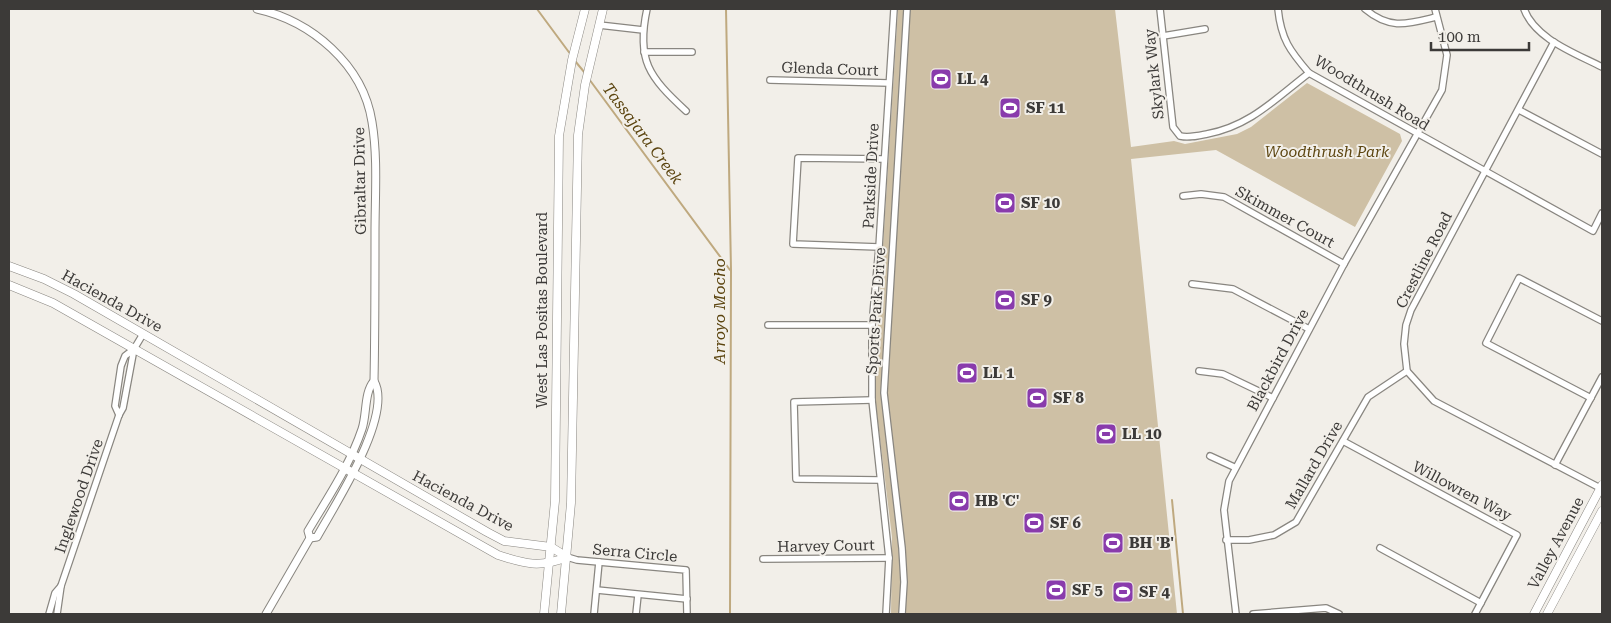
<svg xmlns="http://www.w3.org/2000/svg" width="1611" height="623" viewBox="0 0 1611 623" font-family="'Roboto Serif',serif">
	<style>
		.green { fill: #cec0a5 }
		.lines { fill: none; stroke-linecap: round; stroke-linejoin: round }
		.stream { stroke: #bfa97f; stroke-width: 2 }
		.minor-casing { stroke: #898680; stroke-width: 8 }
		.tertiary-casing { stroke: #898680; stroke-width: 9 }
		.secondary-casing { stroke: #898680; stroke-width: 9 }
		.minor { stroke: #fff; stroke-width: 5.5 }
		.tertiary { stroke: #fff; stroke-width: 7 }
		.secondary { stroke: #fff; stroke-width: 8 }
		.labels { text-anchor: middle; stroke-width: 4; stroke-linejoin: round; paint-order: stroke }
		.street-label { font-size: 15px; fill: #3c3a38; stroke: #f2efe9 }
		.poi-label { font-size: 15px; font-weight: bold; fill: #3c3a38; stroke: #f2efe9; text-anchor: start }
		.park-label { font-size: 15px; font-style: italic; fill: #5d4611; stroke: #f2efe9 }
		.water-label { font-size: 16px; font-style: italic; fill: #5b440f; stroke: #f2efe9 }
	</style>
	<rect width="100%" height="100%" fill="#f2efe9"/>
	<polygon class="green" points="898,9 1115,9 1131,147 1174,141 1185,144 1237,134 1251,127 1307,83 1400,134 1402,141 1355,227 1216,150 1131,159 1177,614 891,614 892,537 875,398 875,371"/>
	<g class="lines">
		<g class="stream">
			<polyline points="537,9 571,55"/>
			<polyline points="726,9 731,270 730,614"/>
			<polyline points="575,61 585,73"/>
			<polyline points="589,79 730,270"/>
			<polyline points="1172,500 1183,614"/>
		</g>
		<g class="minor-casing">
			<g id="minor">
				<path d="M647 9C636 60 649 77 686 111"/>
				<path d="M1160 9 1173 127 1180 136C1189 138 1197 136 1207 134 1250 126 1275 99 1309 73"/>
				<path d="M1278 9C1281 39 1290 51 1309 73L1593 231 1602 213"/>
				<path d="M1365 9C1390 30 1407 24 1436 17"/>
				<path d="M1524 9C1535 39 1575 53 1602 67"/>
				<polyline points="599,25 643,30"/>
				<polyline points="1163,36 1205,29"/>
				<polyline points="1554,42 1411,310 1406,325 1404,344 1407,371 1434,401 1602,489"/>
				<polyline points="644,52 692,52"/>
				<polyline points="770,80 889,83"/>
				<polyline points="1519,110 1602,154"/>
				<polyline points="1183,196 1201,194 1224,197 1344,264"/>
				<polyline points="879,247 793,244 798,158 884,159"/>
				<polyline points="1192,284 1233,289 1309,329"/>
				<polyline points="768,325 872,325"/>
				<polyline points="1199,371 1223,374 1273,398"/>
				<polyline points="1591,398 1486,343 1519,278 1602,321"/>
				<polyline points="872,400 794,402 796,479 880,480"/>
				<polyline points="119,415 115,406 121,366 125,356 134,349 143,334"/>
				<polyline points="1343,441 1517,535 1475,614"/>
				<polyline points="1210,456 1234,467"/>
				<polyline points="1555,465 1602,377"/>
				<polyline points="1226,540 1249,540 1274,535 1296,522 1368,397 1407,371"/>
				<polyline points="1380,548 1481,603"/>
				<polyline points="567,557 577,560 686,570 687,614"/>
				<polyline points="763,559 889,558"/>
				<polyline points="597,590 687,599"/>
				<polyline points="49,614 55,593 61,586 119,415 123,408 134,349"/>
				<polyline points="57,614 61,586"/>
				<polyline points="594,614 599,562"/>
				<polyline points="636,614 638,595"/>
				<polyline points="886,614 889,558 872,400 872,325 879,247 894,9"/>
				<polyline points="902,614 904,582 902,548 884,393 907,9"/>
				<polyline points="1236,614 1224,510 1229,481 1344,264 1442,90 1447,55 1435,9"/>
				<polyline points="1253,614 1326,608 1339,614"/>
			</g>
		</g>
		<g class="tertiary-casing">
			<g id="tertiary">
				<path d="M257 9C311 21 363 64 372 122 378 158 375 196 375 233 375 282 375 332 374 381 394 415 334 506 317 537L310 538"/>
				<path d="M266 614 310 538 308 531C327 499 350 465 362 429 367 414 364 392 374 381"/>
			</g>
		</g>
		<g class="secondary-casing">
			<g id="secondary">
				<polyline points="9,266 44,279 74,294 487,532 504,541 551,547 567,557"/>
				<path d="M9 285 53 303 498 555C525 564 540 568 567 557"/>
				<polyline points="544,614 555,501 559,136 572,60 585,9"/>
				<polyline points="561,614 571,503 578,135 585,85 603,9"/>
				<polyline points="1534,614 1602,485"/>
				<polyline points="1547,614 1602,511"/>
			</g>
		</g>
		<use href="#minor" class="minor"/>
		<use href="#tertiary" class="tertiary"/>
		<use href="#secondary" class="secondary"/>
	</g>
	<defs>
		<g id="stadium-square" transform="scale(1.125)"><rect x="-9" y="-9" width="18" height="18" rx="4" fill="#893bac" stroke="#f2efe9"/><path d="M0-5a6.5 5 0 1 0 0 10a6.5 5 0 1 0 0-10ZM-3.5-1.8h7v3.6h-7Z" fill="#fff"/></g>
	</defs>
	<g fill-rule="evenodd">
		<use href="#stadium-square" x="941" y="79"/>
		<use href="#stadium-square" x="1010" y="108"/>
		<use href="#stadium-square" x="1005" y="203"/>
		<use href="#stadium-square" x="1005" y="300"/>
		<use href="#stadium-square" x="967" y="373"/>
		<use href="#stadium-square" x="1037" y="398"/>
		<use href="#stadium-square" x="1106" y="434"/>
		<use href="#stadium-square" x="959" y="501"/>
		<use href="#stadium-square" x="1034" y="523"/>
		<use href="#stadium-square" x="1113" y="543"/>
		<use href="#stadium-square" x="1056" y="590"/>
		<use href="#stadium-square" x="1123" y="592"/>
	</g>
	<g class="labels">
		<g class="street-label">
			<text transform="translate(830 69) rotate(2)" y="5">Glenda Court</text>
			<text transform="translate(1154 74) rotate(-96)" y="5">Skylark Way</text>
			<text transform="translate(1372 93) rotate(31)" y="5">Woodthrush Road</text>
			<text transform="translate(871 176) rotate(-87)" y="5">Parkside Drive</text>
			<text transform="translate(360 181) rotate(-91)" y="5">Gibraltar Drive</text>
			<text transform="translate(1285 217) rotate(29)" y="5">Skimmer Court</text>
			<text transform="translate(1424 260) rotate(-63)" y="5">Crestline Road</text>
			<text transform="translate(112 301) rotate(29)" y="5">Hacienda Drive</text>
			<text transform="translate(542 310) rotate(-90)" y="5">West Las Positas Boulevard</text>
			<text transform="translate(876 311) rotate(-86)" y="5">Sports Park Drive</text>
			<text transform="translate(1278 360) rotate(-62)" y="5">Blackbird Drive</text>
			<text transform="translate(1314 465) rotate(-60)" y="5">Mallard Drive</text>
			<text transform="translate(1462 491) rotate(28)" y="5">Willowren Way</text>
			<text transform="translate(79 496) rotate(-71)" y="5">Inglewood Drive</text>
			<text transform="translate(463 501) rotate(28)" y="5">Hacienda Drive</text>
			<text transform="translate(1556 543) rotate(-62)" y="5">Valley Avenue</text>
			<text transform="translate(826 546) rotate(-1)" y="5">Harvey Court</text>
			<text transform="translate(635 553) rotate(5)" y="5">Serra Circle</text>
		</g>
		<g class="poi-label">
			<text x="957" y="84">LL 4</text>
			<text x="1026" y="113">SF 11</text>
			<text x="1021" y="208">SF 10</text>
			<text x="1021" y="305">SF 9</text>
			<text x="983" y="378">LL 1</text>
			<text x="1053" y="403">SF 8</text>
			<text x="1122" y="439">LL 10</text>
			<text x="975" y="506">HB 'C'</text>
			<text x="1050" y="528">SF 6</text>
			<text x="1129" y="548">BH 'B'</text>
			<text x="1072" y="595">SF 5</text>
			<text x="1139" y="597">SF 4</text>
		</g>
		<g class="park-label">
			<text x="1327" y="157">Woodthrush Park</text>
		</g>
		<g class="water-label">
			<text transform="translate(643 133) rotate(53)" y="6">Tassajara Creek</text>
			<text transform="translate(719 311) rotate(-90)" y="6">Arroyo Mocho</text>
		</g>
	</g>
	<rect width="1611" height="623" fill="none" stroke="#3c3a38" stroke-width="20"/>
	<path d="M1431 42v8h98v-8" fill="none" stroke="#3c3a38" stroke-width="2.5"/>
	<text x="1438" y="42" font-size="15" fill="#3c3a38" stroke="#f2efe9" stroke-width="4" paint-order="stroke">100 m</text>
</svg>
